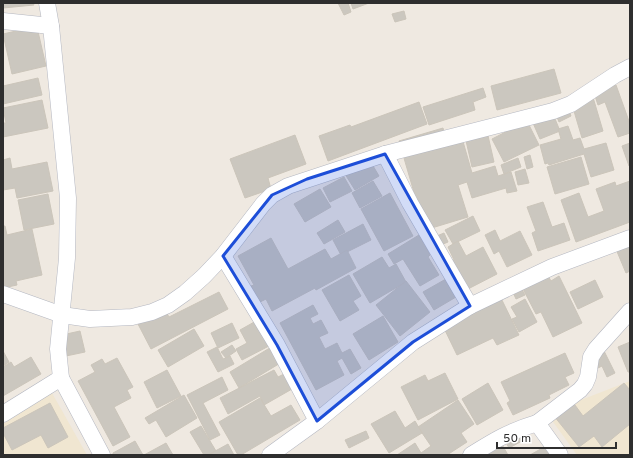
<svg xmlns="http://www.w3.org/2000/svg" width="633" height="458" viewBox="0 0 633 458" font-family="Overpass,sans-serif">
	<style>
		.education { fill: #f0e6d1 }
		.building { fill: #cbc7bf; stroke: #cbc5ba }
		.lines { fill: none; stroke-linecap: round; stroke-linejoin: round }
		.minor-casing { stroke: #b4b7c1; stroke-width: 17 }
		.minor { stroke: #fff; stroke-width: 16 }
		.marked { fill: #1d4ed8; fill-opacity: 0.2; stroke: #1d4ed8; stroke-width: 3; stroke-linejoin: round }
	</style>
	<rect width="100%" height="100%" fill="#efe9e1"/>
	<g class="education">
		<polygon points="630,381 630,455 577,455 551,419 573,403"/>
		<polygon points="52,393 87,455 3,455 3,424"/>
	</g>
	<g class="building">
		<polygon points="3,3 33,3 34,5 3,8"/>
		<polygon points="338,3 348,3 351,12 344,15"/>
		<polygon points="351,3 369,3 353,9"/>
		<polygon points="404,11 406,19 395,22 392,14"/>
		<polygon points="36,23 46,66 12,74 3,34 16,31 16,28"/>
		<polygon points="554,69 561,93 497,110 491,86"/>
		<polygon points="38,78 42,95 3,104 3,86"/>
		<polygon points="616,85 630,124 630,133 618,137 605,102 598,105 594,93"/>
		<polygon points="483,88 486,97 473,102 475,110 429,125 423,107"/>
		<polygon points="592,94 603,131 582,138 571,101"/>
		<polygon points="42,100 48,128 3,137 3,123 6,123 3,108"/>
		<polygon points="419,102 427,124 328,161 319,136 350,125 351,127"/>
		<polygon points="566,103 571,116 559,122 554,109"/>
		<polygon points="553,114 560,131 540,139 533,123"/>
		<polygon points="527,121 539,145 504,162 492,139"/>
		<polygon points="568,126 573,140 580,138 584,149 606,143 614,170 591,177 584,154 549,165 548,163 545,164 540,145 561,139 558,129"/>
		<polygon points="486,127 494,162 472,167 464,132"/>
		<polygon points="443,128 445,136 460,131 472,173 495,166 498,176 511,172 517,191 507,193 506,188 472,198 467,182 458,185 468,217 425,230 399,141"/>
		<polygon points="295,135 306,164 268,178 271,189 245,198 230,159"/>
		<polygon points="630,143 630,166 629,166 622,146"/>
		<polygon points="530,155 533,167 527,169 524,157"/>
		<polygon points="581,157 589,184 555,194 547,167"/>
		<polygon points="10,158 12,169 47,162 53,191 17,198 15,188 3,190 3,160"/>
		<polygon points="518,158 521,167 504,174 501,165"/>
		<polygon points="369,159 379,176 355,190 345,174"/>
		<polygon points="525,169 529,183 518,185 515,172"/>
		<polygon points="344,177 352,191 330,202 323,188"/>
		<polygon points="373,181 382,196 360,208 352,193"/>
		<polygon points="630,181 630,222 576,242 561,200 579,193 588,217 604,211 596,189 615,182 616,186"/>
		<polygon points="320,189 331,207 305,222 294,204"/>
		<polygon points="390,193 413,236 384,251 361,209"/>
		<polygon points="48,194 54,224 24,230 18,200"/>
		<polygon points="543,202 552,227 564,223 570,240 538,251 532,233 536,231 527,207"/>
		<polygon points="473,216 480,231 453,244 445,230"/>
		<polygon points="338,220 345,232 324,244 317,233"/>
		<polygon points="363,224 371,240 341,255 333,240"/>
		<polygon points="3,226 5,226 7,235 32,229 42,275 16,281 17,285 3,288"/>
		<polygon points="495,230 500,241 520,231 532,255 507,267 499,251 494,254 485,235"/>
		<polygon points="444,233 448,242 436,247 432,238"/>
		<polygon points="419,235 430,255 428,257 439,275 420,286 403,259 394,264 388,254"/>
		<polygon points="630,235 630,271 626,273 613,242"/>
		<polygon points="271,238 288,269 325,249 331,259 347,250 356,268 316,290 315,288 272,311 266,299 260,302 251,286 254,285 238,256"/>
		<polygon points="458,241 466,256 483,247 497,274 466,290 451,262 454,260 448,247"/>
		<polygon points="382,257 389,268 396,264 406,282 370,303 353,274"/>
		<polygon points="547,274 551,281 559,276 582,323 553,337 541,312 536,314 522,287"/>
		<polygon points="349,275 361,296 353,301 359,310 340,321 322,290"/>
		<polygon points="446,279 456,297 434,310 423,292"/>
		<polygon points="595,280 603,297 578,309 570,292"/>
		<polygon points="406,281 430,312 400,336 376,305"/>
		<polygon points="520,286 525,295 516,299 512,290"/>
		<polygon points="219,292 228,309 151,349 138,324 165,310 169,317"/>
		<polygon points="499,294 519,335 497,345 493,338 457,355 441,322"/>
		<polygon points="525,299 537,322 519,332 512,319 517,317 511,307"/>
		<polygon points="313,305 318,314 310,318 313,324 321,320 328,333 319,337 325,349 337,343 342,353 350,349 361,368 351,374 342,358 337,361 344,375 316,390 280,323"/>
		<polygon points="383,316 398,342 369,360 353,334"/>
		<polygon points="256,321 269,346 242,360 236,349 247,343 240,330"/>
		<polygon points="232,323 239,338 218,348 211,333"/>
		<polygon points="194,329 204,346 168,367 158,350"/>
		<polygon points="80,331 85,352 66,356 62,335"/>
		<polygon points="630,342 630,372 628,372 618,347"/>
		<polygon points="232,345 236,351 226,358 221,352"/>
		<polygon points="273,346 282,362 239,388 230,372"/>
		<polygon points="217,347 223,359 230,356 234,364 218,372 207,352"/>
		<polygon points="3,351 9,362 3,366"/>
		<polygon points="604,351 615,373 607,377 602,366 594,370 589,358"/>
		<polygon points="565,353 574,373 565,377 569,385 549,395 550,398 513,415 507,403 510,401 501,382"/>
		<polygon points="31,357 41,374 3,396 3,367 11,362 14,367"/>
		<polygon points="117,358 133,387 127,390 131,398 114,407 130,437 113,446 78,381 95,372 91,365 102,359 105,364"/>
		<polygon points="167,370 181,396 157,408 144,382"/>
		<polygon points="274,370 278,377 284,374 292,389 264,405 260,396 228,414 220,398"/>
		<polygon points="445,373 458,399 418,420 401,387 425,375 428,381"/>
		<polygon points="222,377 228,390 203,403 220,435 210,440 187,395"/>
		<polygon points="488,383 503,410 477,425 462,399"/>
		<polygon points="624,383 630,390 630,424 602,447 594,436 579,447 554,416 572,401 583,416"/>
		<polygon points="184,395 197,418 166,437 156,420 149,424 145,418"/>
		<polygon points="260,398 271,416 291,405 300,420 241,455 238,455 219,422"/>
		<polygon points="458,400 474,424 461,433 467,442 447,455 397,455 415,443 421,453 431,446 418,427"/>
		<polygon points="50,403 68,437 48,448 41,435 12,450 3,433 3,428"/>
		<polygon points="395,411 405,428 415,421 422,433 389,453 371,424"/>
		<polygon points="201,426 216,451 209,455 204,455 190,432"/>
		<polygon points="366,431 369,438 349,448 345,440"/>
		<polygon points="517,432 522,441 509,448 504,439"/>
		<polygon points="135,441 143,455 113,455 113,453"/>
		<polygon points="500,441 508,455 478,455"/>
		<polygon points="166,443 173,455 144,455"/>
		<polygon points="228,444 234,455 208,455"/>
		<polygon points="546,446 551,455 530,455"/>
	</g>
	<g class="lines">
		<g class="minor-casing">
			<g id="minor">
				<polyline points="47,3 51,26 68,198 67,258 58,349 61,378 102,455"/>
				<polyline points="3,21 51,26"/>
				<polyline points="385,154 410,203 470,306"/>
				<polyline points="223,256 277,345 317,421"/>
				<polyline points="3,294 62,315 90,319 132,317 152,312 168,305 185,293 204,276 223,256 263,204 272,195 288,186 385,154 553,111 571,104 615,75 630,67"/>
				<polyline points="3,414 61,378"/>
				<polyline points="537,423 580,390 585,384 588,377 591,357 596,349 630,311"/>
				<polyline points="270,455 317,421 413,342 470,306 552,267 630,238"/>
				<path d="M471 455C495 440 510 431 537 423L560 455"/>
			</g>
		</g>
		<use href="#minor" class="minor"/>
	</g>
	<path class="marked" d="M385 154 470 306 413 342 317 421 277 345 223 256 272 195 307 179Z"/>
	<rect width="633" height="458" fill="none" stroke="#2e2e2e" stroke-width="8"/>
	<path d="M497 442v6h119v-6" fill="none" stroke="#2e2e2e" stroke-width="2"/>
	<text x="503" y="442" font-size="12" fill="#2e2e2e" stroke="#ffffff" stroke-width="3" paint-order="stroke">50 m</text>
</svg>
